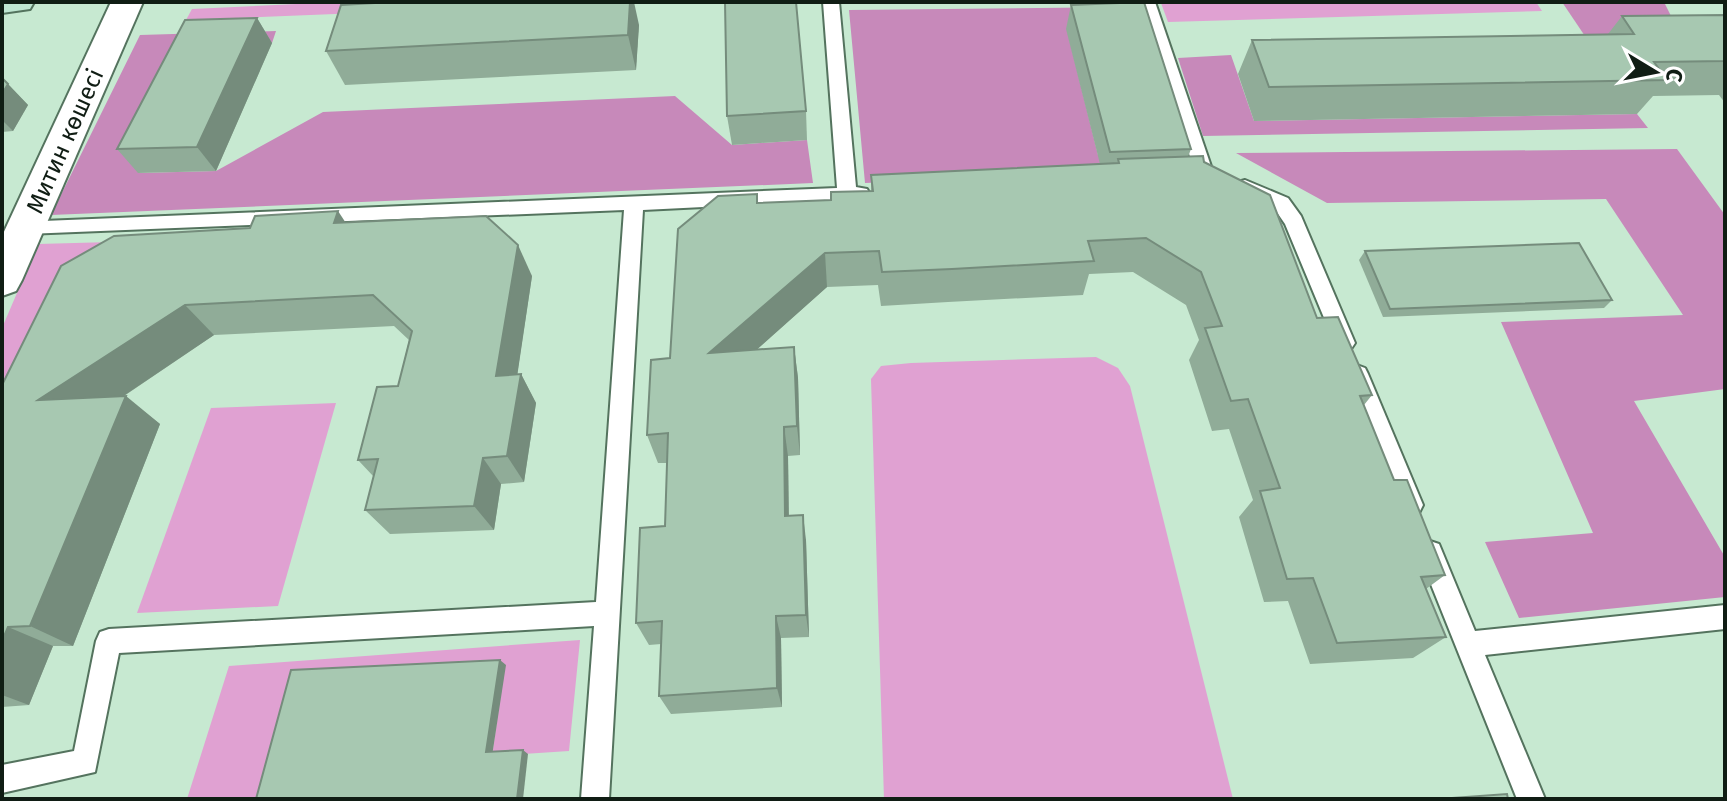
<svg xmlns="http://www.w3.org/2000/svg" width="1727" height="801" viewBox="0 0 1727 801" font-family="'Fira Sans',sans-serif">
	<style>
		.green { fill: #e0a1d2 }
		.forest { fill: #c789ba }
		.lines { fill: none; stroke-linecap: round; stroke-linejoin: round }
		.service-casing { stroke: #54735e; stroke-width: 4 }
		.minor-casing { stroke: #54735e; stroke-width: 4 }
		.secondary-casing { stroke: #54735e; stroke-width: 4 }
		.service { fill: #fff; fill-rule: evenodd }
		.minor { fill: #fff; fill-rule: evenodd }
		.secondary { fill: #bee6d1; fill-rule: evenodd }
		.wall { fill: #90ac98 }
		.shaded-wall { fill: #758c7c }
		.building { fill: #a7c8b1; stroke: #758c7c; stroke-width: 2 }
		.labels { text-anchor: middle; stroke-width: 7; stroke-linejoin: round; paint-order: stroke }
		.street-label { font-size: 24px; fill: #101d14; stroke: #fff }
	</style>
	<rect width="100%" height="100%" fill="#c7e9d1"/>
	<g class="green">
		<polygon points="338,2 638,2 186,20 192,9"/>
		<polygon points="1536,2 1542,11 1168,22 1161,3"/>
		<polygon points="148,241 2,449 2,328 38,244"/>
		<polygon points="1096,357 1118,368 1130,386 1233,799 884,799 871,379 881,366 911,363"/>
		<polygon points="336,403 278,606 137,613 211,408"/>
		<polygon points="580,640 569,751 492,756 505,665 267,799 187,799 229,666"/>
	</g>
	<g class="forest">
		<polygon points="1562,2 1664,2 1688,50 1595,51"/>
		<polygon points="1131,7 1067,30 1098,155 1184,170 865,183 849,10"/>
		<polygon points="276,31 272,43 202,45 139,173 216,171 323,112 675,96 732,145 807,140 813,183 51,215 140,35"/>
		<polygon points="1231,55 1254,121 1637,114 1648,128 1203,136 1178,58"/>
		<polygon points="1677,149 1725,215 1725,389 1634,401 1725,557 1725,597 1519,618 1485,542 1593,533 1501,322 1683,315 1606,199 1327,203 1236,153"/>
	</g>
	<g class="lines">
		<g class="service-casing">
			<g id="service">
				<polygon points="823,2 839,2 856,187 867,189 870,194 867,199 643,210 609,799 581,799 594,626 119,653 95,772 2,793 2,765 74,751 96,641 100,632 109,629 596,602 624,210 26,234 16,227 19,222 837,188"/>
				<polygon points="1139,2 1155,2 1216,181 1214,186 1207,188 1198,181"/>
				<polygon points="1245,180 1288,198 1301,216 1355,343 1351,349 1337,349 1285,224 1274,208 1238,192 1236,187 1238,182"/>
				<polygon points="1357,365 1365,368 1368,374 1423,505 1419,513 1411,516 1403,513 1399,505 1346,374 1349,368"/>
				<polygon points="1430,541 1439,544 1475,631 1725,605 1725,629 1485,655 1545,799 1517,799 1418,552 1421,544"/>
			</g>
		</g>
		<g class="minor-casing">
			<polygon id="minor" points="111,2 143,2 22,280 16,291 2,296 2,236"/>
		</g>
		<g class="secondary-casing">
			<polygon id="secondary" points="2,2 34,2 30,9 2,13"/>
		</g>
		<use href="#service" class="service"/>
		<use href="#minor" class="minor"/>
		<use href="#secondary" class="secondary"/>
	</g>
	<g class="wall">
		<polygon points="1071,5 1191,149 1188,157 1204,162 1372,395 1364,405 1394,480 1445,575 1426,589 1446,637 1413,658 1310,664 1288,601 1264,602 1239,517 1253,500 1229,429 1212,431 1189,360 1199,340 1186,305 1133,272 1089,274 1083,295 948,302 881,306 878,285 827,287 756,350 794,347 798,378 800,455 788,456 789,516 806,540 809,637 781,638 782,707 671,714 659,696 661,644 649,645 636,623 665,526 667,463 658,463 647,435 670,358 758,203 831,200 871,191 871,175 1100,164 1066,29"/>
		<polygon points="1725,15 1725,103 1719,95 1653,96 1637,114 1254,121 1238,74 1252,40 1608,34 1622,16"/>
		<polygon points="257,18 272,43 216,171 138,173 117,149"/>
		<polygon points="639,25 636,70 345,85 326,51"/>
		<polygon points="2,78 28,105 13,131 2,132"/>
		<polygon points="806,111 807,140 732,145 727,116"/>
		<polygon points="346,223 532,276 517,375 521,374 536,403 524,482 501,484 494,530 390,534 365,510 374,477 358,460 398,386 409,340 394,326 214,335 124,396 160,424 73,646 53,646 29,705 2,707 2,385"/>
		<polygon points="1365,251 1612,300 1604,308 1383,317 1359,260"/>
	</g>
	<g class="shaded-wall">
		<polygon points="630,2 634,2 639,25 636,70 628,35"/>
		<polygon points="257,18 272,43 216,171 197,147"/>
		<polygon points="8,84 28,105 13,131 2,120 2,94"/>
		<polygon points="338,211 359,243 334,223"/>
		<polygon points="518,245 532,276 513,404 496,376"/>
		<polygon points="825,253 827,287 717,385 709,353"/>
		<polygon points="185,305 214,335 76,428 38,400"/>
		<polygon points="794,347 798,378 800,455 797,426"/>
		<polygon points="521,374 536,403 524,482 507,456"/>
		<polygon points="126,396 160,424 73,646 30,626"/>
		<polygon points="784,427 788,456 789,542 785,516"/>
		<polygon points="483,458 501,484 494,530 474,506"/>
		<polygon points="803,515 806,540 809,637 806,615"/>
		<polygon points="776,616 781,638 782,707 777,688"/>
		<polygon points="8,627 53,646 29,705 2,695 2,641"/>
		<polygon points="500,660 506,665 492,756 486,752"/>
		<polygon points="523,750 528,754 523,799 517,799"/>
	</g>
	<g class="building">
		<polygon points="392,2 630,2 628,35 326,51 341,5"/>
		<polygon points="725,2 796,2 806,111 727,116"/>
		<polygon points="1144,2 1191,149 1110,152 1071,5"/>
		<polygon points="1725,15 1725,61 1654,62 1667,80 1269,87 1252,40 1634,34 1622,16"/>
		<polygon points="257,18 197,147 117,149 185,20"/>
		<polygon points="2,78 8,84 2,94"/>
		<polygon points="1203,156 1204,162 1270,195 1317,318 1338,317 1372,395 1360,396 1394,480 1407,480 1445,575 1421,577 1446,637 1337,643 1313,578 1287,579 1260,491 1280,488 1248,399 1231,401 1205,328 1222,326 1201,272 1146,238 1088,241 1094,261 952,269 882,272 879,251 825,253 709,353 794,347 797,426 784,427 785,516 803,515 806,615 776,616 777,688 659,696 662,621 636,623 640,528 665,526 668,433 647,435 651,360 670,358 678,229 718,196 757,194 757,203 831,200 831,192 873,191 871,175 1119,163 1118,159"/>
		<polygon points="338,211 334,223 486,216 518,245 496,376 521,374 507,456 483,458 474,506 365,510 378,459 358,460 377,387 398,386 412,331 373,295 185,305 38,400 126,396 30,626 8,627 2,641 2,385 61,266 114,236 250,228 255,216"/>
		<polygon points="1579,243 1612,300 1390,309 1365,251"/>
		<polygon points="500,660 486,752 523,750 517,799 256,799 291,670"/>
		<polygon points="1507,794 1508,799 1438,799"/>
	</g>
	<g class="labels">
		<g class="street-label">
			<text transform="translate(65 141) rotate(-66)" y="8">Митин көшесі</text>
		</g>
	</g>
	<rect width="1727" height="801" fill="none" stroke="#101d14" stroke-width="8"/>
	<g transform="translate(1655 72) rotate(100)" stroke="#ffffff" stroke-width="6" paint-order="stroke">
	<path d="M0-6L14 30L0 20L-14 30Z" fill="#101d14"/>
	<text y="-12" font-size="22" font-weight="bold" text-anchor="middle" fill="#101d14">С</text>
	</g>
</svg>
